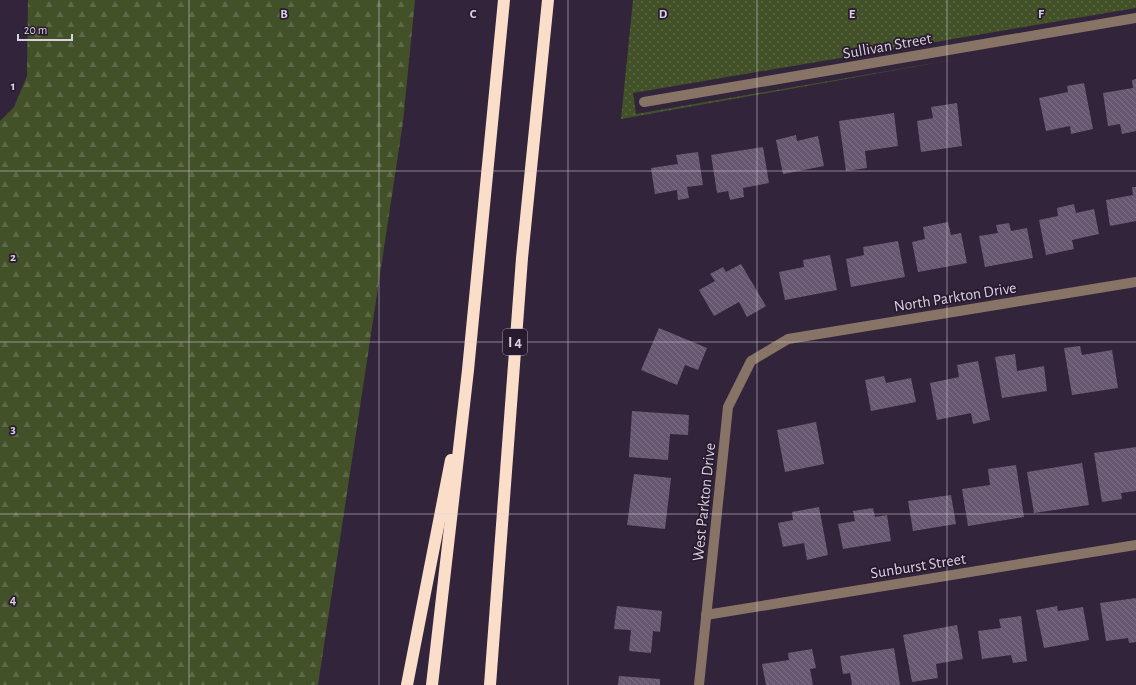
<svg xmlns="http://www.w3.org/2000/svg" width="1136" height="685" viewBox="0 0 1136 685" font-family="'Alegreya Sans',sans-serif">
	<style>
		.grass { fill: url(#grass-dots) }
		.forest { fill: url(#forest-firs) }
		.building { fill: url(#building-back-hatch) }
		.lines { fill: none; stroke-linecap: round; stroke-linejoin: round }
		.minor { stroke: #877466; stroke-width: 10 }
		.highway { stroke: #fbdeca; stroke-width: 12 }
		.grid { fill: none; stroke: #d9d1df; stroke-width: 1; stroke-opacity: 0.55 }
		.labels { text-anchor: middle; stroke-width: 3.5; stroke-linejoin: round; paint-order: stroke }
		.shield { fill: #281b30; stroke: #a49aaa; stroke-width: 1 }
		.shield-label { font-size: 15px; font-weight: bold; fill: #d9d1df }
		.street-label { font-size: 16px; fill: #d9d1df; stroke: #281b30 }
		.grid-label { font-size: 13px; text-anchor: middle; font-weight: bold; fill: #d9d1df; stroke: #281b30; stroke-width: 3.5; stroke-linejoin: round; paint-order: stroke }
	</style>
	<defs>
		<pattern id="grass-dots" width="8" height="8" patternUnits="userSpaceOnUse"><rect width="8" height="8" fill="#435129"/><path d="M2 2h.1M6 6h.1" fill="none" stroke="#5e6948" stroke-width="1.8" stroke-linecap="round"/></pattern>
		<pattern id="forest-firs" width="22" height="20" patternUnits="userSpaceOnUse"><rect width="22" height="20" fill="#435129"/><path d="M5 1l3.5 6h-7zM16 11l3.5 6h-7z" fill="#5e6948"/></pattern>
		<pattern id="building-back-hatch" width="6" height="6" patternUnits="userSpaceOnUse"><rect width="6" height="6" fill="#675770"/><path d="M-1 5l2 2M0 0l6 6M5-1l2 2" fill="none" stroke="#7c6e84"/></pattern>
	</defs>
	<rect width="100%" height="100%" fill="#32243a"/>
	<polygon class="grass" points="633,0 1136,0 1136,8 633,93 636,114 969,57 621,119"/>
	<polygon class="forest" points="28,0 415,0 403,122 318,685 0,685 0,121 14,107 27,76"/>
	<g class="building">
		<polygon points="1136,79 1136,131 1122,134 1120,124 1108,126 1103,93 1133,88 1132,80"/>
		<polygon points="1084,83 1093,129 1071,134 1070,126 1046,131 1039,98 1068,92 1067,86"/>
		<polygon points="957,103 962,146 921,152 917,121 933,118 931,107"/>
		<polygon points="894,113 898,146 865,151 867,168 846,171 839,121"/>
		<polygon points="796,135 797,141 818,136 824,166 783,174 776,140"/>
		<polygon points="763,147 769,183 743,188 744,197 730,200 728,191 717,193 711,155"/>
		<polygon points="698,152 703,185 687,187 689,198 678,200 677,190 655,194 651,168 678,164 676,155"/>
		<polygon points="1132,187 1136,187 1136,221 1110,226 1106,200 1133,195"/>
		<polygon points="1074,204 1076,213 1094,209 1099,234 1072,240 1074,249 1046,255 1039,220 1058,216 1057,208"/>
		<polygon points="948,222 951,235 961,233 967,263 918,272 912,242 925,239 923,227"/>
		<polygon points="1009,223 1011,231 1027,228 1033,258 985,267 979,236 998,233 996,225"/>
		<polygon points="898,241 905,277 851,287 846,259 864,255 863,247"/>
		<polygon points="830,255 837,290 785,300 779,272 804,267 803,260"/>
		<polygon points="741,264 766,306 747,317 739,302 714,316 699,290 715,281 710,274 723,267 726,272"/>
		<polygon points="659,328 707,348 698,370 685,365 677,385 641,370"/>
		<polygon points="1080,346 1082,355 1112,350 1118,388 1072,395 1064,348"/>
		<polygon points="1015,354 1017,371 1044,366 1047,391 1002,398 995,357"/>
		<polygon points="978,361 990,420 973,424 971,413 937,420 930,383 959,377 957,365"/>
		<polygon points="884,376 886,383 911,378 916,402 871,411 865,380"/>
		<polygon points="632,411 689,415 688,435 670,434 668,460 629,457"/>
		<polygon points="816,422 824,464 785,472 777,430"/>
		<polygon points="1136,447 1136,491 1121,493 1122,499 1102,502 1094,453"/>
		<polygon points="1082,463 1089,505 1034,513 1027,472"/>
		<polygon points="1016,465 1024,517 968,526 962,489 990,485 988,469"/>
		<polygon points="634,474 671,478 665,529 627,525"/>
		<polygon points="951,495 956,524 913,531 908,501"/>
		<polygon points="819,507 828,555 807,560 804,543 783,547 778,523 793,520 792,512"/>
		<polygon points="873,508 875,517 887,515 891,541 843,549 838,524 855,521 853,511"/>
		<polygon points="1136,598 1136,642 1129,643 1128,638 1106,641 1100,603"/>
		<polygon points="617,606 662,611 660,632 653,631 651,653 629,651 631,630 614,629"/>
		<polygon points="1057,606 1058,611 1083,607 1089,640 1044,648 1036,610"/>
		<polygon points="1021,616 1027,661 1013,663 1011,655 982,659 978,631 1001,628 999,619"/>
		<polygon points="957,625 963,659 936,664 938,678 912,682 903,635"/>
		<polygon points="894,648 900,685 852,685 850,673 843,674 840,656"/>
		<polygon points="812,649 816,668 810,669 813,685 766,685 762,664 789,660 788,653"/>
		<polygon points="619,676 660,679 660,685 618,685"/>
	</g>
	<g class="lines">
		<g class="minor">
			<polyline points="644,102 1136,18"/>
			<polyline points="706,615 1136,545"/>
			<polyline points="699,685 728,407 751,361 788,339 1136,282"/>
		</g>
		<g class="highway">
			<polyline points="407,685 451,460"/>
			<polyline points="432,685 468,370 504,0"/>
			<polyline points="490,685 522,258 548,0"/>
		</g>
	</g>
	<path class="grid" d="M189 0V685M379 0V685M568 0V685M757 0V685M947 0V685M0 171H1136M0 342H1136M0 514H1136"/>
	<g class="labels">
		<rect class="shield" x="503" y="329" width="24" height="26" rx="3"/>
		<g class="shield-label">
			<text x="515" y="347">I 4</text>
		</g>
		<g class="street-label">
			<text transform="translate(887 45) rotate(-10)" y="6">Sullivan Street</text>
			<text transform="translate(955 296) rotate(-9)" y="6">North Parkton Drive</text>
			<text transform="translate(703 502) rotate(-84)" y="6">West Parkton Drive</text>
			<text transform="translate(918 565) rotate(-9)" y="6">Sunburst Street</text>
		</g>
	</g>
	<g class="grid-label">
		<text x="284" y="18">B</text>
		<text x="473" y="18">C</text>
		<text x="663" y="18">D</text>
		<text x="852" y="18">E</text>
		<text x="1041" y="18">F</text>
		<text x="13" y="90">1</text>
		<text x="13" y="261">2</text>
		<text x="13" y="433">3</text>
		<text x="13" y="604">4</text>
	</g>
	<path d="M18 34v6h54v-6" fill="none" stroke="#d9d1df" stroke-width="2"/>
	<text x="24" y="34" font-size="12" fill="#d9d1df" stroke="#281b30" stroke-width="3" paint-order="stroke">20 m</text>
</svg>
